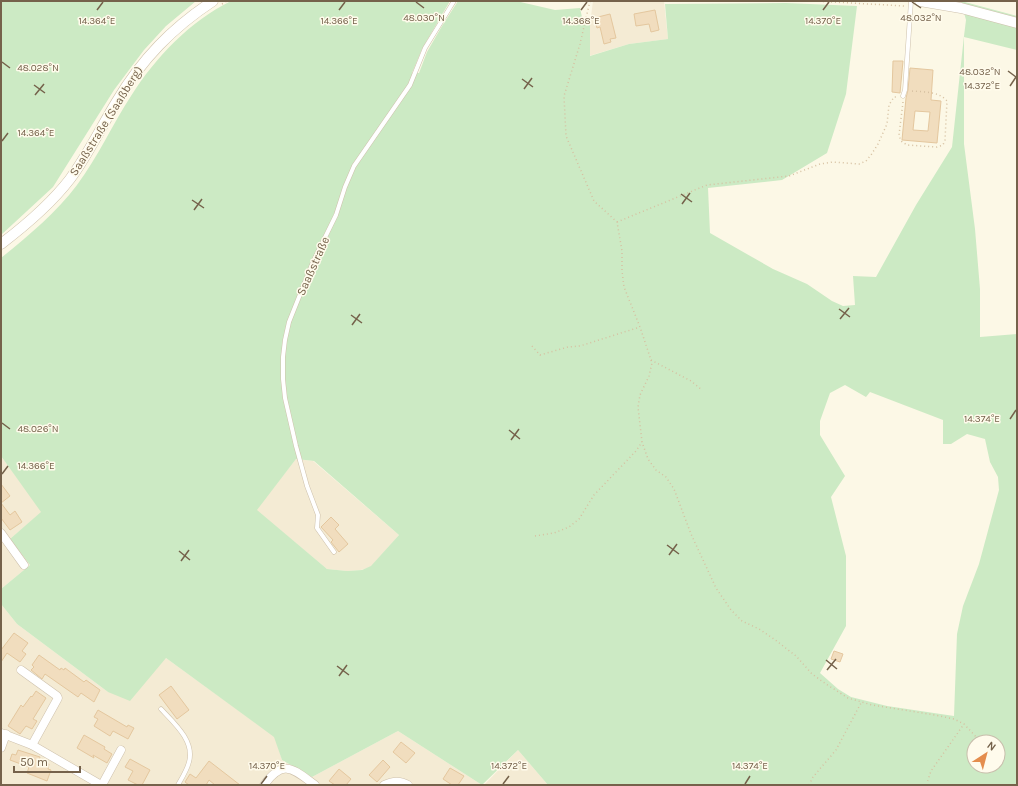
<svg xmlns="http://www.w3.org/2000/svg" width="1018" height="786" viewBox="0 0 1018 786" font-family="Karla,sans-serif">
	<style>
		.residential { fill: #f4ebd4 }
		.green { fill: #cceac4; fill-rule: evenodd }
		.building { fill: #f1ddbe; stroke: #e4c79e; fill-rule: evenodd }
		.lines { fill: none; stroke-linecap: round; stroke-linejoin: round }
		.service-casing { stroke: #cec1ac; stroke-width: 5 }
		.minor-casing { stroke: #cec1ac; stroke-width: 9 }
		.tertiary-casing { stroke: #cec1ac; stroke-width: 11 }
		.path { stroke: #d6c0a1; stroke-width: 1.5; stroke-dasharray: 1 3; stroke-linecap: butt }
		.service { stroke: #fff; stroke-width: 4 }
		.minor { stroke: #fff; stroke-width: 8 }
		.tertiary { stroke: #fff; stroke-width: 10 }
		.ticks { fill: none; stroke: #75624b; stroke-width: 1.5 }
		.labels { text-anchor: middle; stroke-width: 3; stroke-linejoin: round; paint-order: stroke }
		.street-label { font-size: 12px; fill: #75624b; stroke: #fffbec }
		.ticks-label { font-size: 10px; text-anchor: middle; fill: #75624b; stroke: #fffbec; stroke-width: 3; stroke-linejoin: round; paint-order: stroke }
	</style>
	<rect width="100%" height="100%" fill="#fcf8e6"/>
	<g class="residential">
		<polygon points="593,1 664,1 668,39 629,44 589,56 590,24"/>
		<polygon points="1,456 42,512 10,539 30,565 1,589"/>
		<polygon points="296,459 313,461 399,535 371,567 361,570 347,571 327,569 256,510"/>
		<polygon points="1,604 17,624 108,692 166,658 275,737 282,760 312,777 398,731 482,785 1,785"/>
		<polygon points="518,750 548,785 484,785"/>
	</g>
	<g class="green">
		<polygon points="1,1 196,1 166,26 144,50 114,90 53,187 1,235"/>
		<path d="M231 1H450L422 49 412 73H419L427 52 442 26 458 1H516L555 10 580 8 583 22 590 24V56L629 44 668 39 665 4 786 3 857 6 846 94 827 153 782 180 708 188 710 233 773 269 807 284 832 301 843 306 855 305 853 276 876 277 916 205 952 147 964 36 966 20 961 1 1017 16V50L964 37V144L975 229 980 289V337L1017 334V785H548L518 750 482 785 398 731 312 777 282 760 274 737 166 658 130 701 108 692 17 624 1 604V589L30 565 10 539 41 512 1 456V258C28 236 56 213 77 185 98 157 112 125 131 96 155 58 190 21 231 1ZM845 385 866 397 870 392 943 420V444H951L967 434 985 439 990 462 998 477 999 490 979 564 963 606 957 634 954 716 887 706 851 697 838 689 820 673 846 626V556L831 497 845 476 820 435V421L830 393ZM296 459 314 461 399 535 371 566 362 570 347 571 327 569 257 510ZM974 742H998V766H974Z"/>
	</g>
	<g class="building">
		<polygon points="655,10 659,30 651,32 649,24 636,26 634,14"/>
		<polygon points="610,14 616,38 610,39 611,42 604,44 600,27 597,28 594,18"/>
		<polygon points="893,61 903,61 900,93 892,92"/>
		<path d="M910 68 933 70 931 100 941 101 937 143 902 140 906 98 908 90ZM915 111 930 112 928 131 913 130Z"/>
		<polygon points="1,484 10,496 1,503"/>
		<polygon points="1,503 10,515 15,511 22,522 10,530 1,518"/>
		<polygon points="331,517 339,525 335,529 348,544 339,552 331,542 333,540 321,527"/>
		<polygon points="14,633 28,643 22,651 26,654 20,662 7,653 1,662 1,650"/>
		<polygon points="834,651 843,654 840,662 831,659"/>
		<polygon points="39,655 60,670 61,668 64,670 65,668 84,682 86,680 100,690 94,702 81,693 78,697 45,674 42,679 31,670 34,667 32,665"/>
		<polygon points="171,686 189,710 177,719 159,695"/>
		<polygon points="36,691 46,698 33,719 37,721 32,729 26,726 20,734 8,726 21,705 23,707 31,696 32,697"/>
		<polygon points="98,710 127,727 128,725 134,728 128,739 113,731 110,736 94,726 98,719 94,717"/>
		<polygon points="84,735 105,747 104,749 112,754 107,763 93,755 94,758 77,748"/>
		<polygon points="401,742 415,753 406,763 393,752"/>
		<polygon points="18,750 40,757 39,761 49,764 48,769 51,770 47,781 27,773 29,767 10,760 12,754 16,755"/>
		<polygon points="130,759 150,770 142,785 138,785 128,780 133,771 125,767"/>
		<polygon points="383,760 390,767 377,782 369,775"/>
		<polygon points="209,761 240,785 215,785 209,780 206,785 189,785 185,782 190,774 196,778"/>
		<polygon points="450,768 464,776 458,785 452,785 443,779"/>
		<polygon points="339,769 351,779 346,785 335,785 329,781"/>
	</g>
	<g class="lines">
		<g class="service-casing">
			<g id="service">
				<polyline points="903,96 905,90 911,1"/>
				<polyline points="334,552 317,528 318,515 307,486 296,446 285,398 283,379 283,357 285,340 289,322 313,262 336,215 345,187 354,166 410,85 425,48 454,1"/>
				<path d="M161 709C174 723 195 741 189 762 187 770 182 778 178 785"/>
			</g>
		</g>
		<g class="minor-casing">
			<g id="minor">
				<polyline points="1,533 24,565"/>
				<polyline points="21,670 57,696 58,698 32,745"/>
				<polyline points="1,733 32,745 101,785"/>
				<polyline points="1,748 6,734"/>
				<polyline points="102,785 121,750"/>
				<path d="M264 785C284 758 293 769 315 785"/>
				<path d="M384 785C392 781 400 780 408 785"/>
			</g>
		</g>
		<g class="tertiary-casing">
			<g id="tertiary">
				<polyline points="920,1 961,8 1017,23"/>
				<path d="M1 244C26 225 50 205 70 179 88 155 101 127 117 101 142 59 172 28 213 1"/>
			</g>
		</g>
		<g class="path">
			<polyline points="590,1 580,44 564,96 566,136 594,201 617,222 622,251 622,271 624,287 640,327 652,363 649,376 640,395 638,407 642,442 648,459 656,470 666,477 674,489 691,534 716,588 731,610 742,621 759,629 774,639 796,656 812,674 826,684 848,698 872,705 935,715 954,719 964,724 979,740"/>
			<polyline points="671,1 676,1"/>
			<polyline points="815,1 905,6"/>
			<polyline points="222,4 227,1"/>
			<path d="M903 102 899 135 901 141 907 145 937 147 943 145 945 140 947 101C939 91 923 92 911 91"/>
			<polyline points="617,222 707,185 789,176 820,164 833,162 859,164 866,161 871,155 878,144 887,124 889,105 894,97 897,97"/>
			<polyline points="532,346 540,355 568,347 580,346 640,327"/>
			<polyline points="651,360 691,381 702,390"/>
			<polyline points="535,536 554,533 569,527 579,519 594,495 636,451 642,442"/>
			<polyline points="809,785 813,777 836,750 861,703"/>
			<polyline points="927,785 927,783 931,771 964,724"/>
		</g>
		<use href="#service" class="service"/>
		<use href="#minor" class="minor"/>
		<use href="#tertiary" class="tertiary"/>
	</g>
	<path class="ticks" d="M416 2 424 8M912 2 921 8M97 10 103 2M339 10 345 2M581 10 587 2M823 10 829 2M2 62 10 68M1008 71 1016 77M522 79 533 87M34 85 45 93M1010 86 1016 77M524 89 532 78M35 95 44 84M2 141 8 133M681 194 692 202M192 200 204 208M682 204 690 193M194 210 202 199M839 309 850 317M351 315 362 323M840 319 849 308M352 325 360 314M1010 419 1016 410M2 423 10 429M509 430 520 439M511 440 519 429M2 474 8 466M667 545 679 554M179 551 190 560M669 555 677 544M181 561 189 550M826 660 837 669M337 666 349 675M827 670 836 659M339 676 347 665M261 784 267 776M503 784 509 776M745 784 750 776"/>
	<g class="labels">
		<g class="street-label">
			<text transform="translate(106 121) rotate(-58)" y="4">Saaßstraße (Saaßberg)</text>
			<text transform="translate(313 266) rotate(-66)" y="4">Saaßstraße</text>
		</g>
	</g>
	<g class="ticks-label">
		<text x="424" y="21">48.030°N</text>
		<text x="921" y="21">48.032°N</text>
		<text x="97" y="24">14.364°E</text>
		<text x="339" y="24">14.366°E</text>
		<text x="581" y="24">14.368°E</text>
		<text x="823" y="24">14.370°E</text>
		<text x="38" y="71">48.028°N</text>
		<text x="980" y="75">48.032°N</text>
		<text x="982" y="89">14.372°E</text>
		<text x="36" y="136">14.364°E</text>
		<text x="982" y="422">14.374°E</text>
		<text x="38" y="432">48.026°N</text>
		<text x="36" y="469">14.366°E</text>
		<text x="267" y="769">14.370°E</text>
		<text x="509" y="769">14.372°E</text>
		<text x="750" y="769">14.374°E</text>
	</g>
	<rect width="1018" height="786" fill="none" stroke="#75624b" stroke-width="4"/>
	<g transform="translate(986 754) rotate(36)"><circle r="19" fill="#fffbec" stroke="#c8beac"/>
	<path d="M0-3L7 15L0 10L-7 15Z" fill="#e48d4d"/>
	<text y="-6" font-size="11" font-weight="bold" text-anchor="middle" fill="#75624b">N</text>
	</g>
	<path d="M14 766v6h66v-6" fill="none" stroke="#75624b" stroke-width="2"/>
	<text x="20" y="766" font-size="12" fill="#75624b" stroke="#fffbec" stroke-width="3" paint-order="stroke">50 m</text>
</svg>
